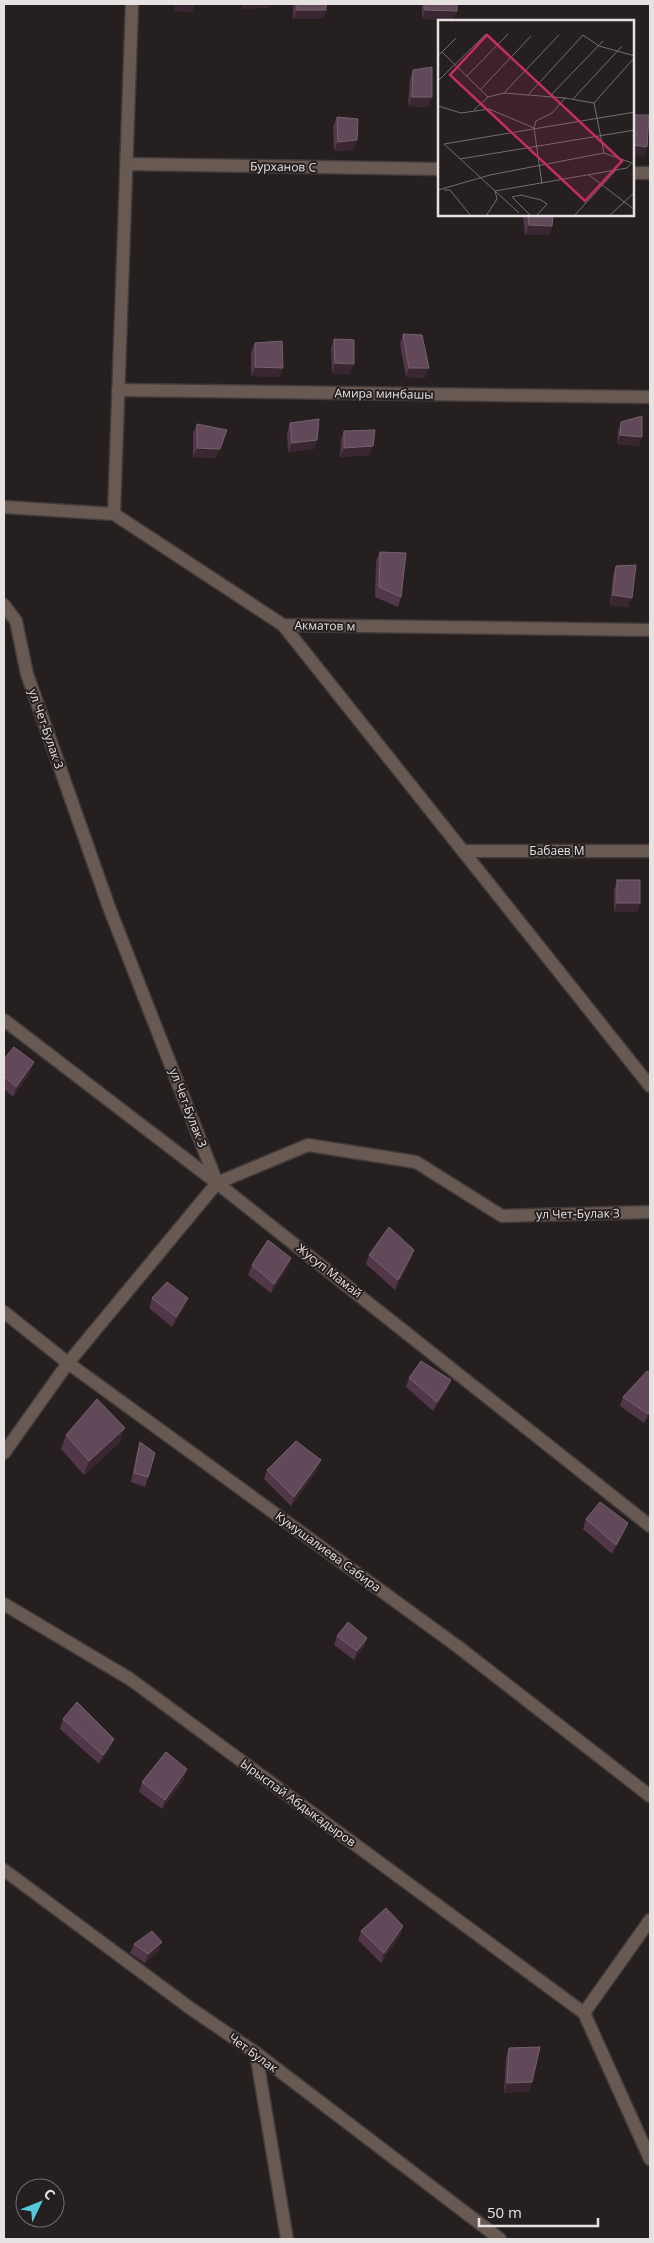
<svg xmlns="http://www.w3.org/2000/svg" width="654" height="2243" viewBox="0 0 654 2243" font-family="'Open Sans',sans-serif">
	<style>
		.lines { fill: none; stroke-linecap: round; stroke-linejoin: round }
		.minor-casing { stroke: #413a3a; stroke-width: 15 }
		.minor { stroke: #685952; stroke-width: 12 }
		.wall { fill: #523749 }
		.shaded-wall { fill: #3a2631 }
		.building { fill: #624959; stroke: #77616e }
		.labels { text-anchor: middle; stroke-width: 4; stroke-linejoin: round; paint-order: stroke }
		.street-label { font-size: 12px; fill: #e7e2e2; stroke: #261f1f }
		.inset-road { fill: none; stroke: #736d6d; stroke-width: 1 }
		.view { fill: #c62c68; fill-opacity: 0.15; stroke: #c62c68; stroke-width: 2.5 }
		.inset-edge { fill: none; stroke: #e7e2e2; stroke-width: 2.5 }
	</style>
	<rect width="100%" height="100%" fill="#261f1f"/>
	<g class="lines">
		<g class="minor-casing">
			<g id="minor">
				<polyline points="127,164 439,169"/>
				<polyline points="633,173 650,173"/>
				<polyline points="118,390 650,397"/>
				<polyline points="4,507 114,514 283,625 650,630"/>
				<polyline points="114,514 132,4"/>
				<polyline points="4,605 16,621 27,674 110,910 217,1183 308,1145 416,1162 502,1216 650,1212"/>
				<polyline points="283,625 650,1086"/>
				<polyline points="465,851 650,851"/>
				<polyline points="4,1020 217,1183 650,1526"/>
				<polyline points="4,1312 68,1363 457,1646 650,1796"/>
				<polyline points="4,1453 68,1363 217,1183"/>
				<polyline points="4,1604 130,1679 584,2013 650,2159"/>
				<polyline points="4,1870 190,2008 256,2053 500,2239"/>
				<polyline points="584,2013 650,1920"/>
				<polyline points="256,2053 287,2239"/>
			</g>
		</g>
		<use href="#minor" class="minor"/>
	</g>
	<g class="wall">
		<polygon points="293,4 326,4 323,19 293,19"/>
		<polygon points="422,4 457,4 457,11 453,20 422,19"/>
		<polygon points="413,70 428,107 408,106 410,79"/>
		<polygon points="337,117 354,150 334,151 333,127"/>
		<polygon points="523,215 553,215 552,226 549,235 525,235"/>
		<polygon points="403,334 425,378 406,377 400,344"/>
		<polygon points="334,339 350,374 332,373 331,348"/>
		<polygon points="255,343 283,368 279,377 251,376 251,352"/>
		<polygon points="621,422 639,446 617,444 618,431"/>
		<polygon points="290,423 314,449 288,452 287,433"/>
		<polygon points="197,424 216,458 193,457 193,433"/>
		<polygon points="344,431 370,455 340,457 341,440"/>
		<polygon points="380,552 401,597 398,607 375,597 376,561"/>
		<polygon points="616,566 628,607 610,605 613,575"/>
		<polygon points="617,880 640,903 637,912 614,912 614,890"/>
		<polygon points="4,1059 30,1072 13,1097 4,1089"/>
		<polygon points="414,1250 411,1259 395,1290 366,1264 369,1255"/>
		<polygon points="291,1258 288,1267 271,1293 248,1275 252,1265"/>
		<polygon points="152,1298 184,1307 172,1327 149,1308"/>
		<polygon points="409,1378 451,1380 447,1390 433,1411 406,1387"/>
		<polygon points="623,1397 650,1414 644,1423 620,1406"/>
		<polygon points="66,1435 120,1442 84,1475 61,1449"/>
		<polygon points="140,1442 148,1477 145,1487 131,1482 137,1452"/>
		<polygon points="267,1470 317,1470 291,1506 264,1479"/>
		<polygon points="586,1519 624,1533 612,1554 583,1529"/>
		<polygon points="337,1636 367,1638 364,1647 354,1660 334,1645"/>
		<polygon points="63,1719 110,1749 99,1764 60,1729"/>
		<polygon points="184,1779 162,1809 139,1792 142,1782"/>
		<polygon points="403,1926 400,1935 381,1963 358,1940 361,1931"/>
		<polygon points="162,1942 158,1951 145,1963 130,1953 134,1944"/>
		<polygon points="509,2048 529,2091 504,2093 506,2057"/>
	</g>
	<g class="shaded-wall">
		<polygon points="176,4 196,4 192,12 173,11"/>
		<polygon points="243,4 270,4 268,8 241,9"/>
		<polygon points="297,10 326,10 323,19 293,19"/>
		<polygon points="425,10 457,11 453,20 422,19"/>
		<polygon points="412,97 432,97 428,107 408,106"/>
		<polygon points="357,140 354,150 334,151 338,142"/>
		<polygon points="633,145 647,147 644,156 633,155"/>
		<polygon points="529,225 552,226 549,235 525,235"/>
		<polygon points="335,363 354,364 350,374 332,373"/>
		<polygon points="255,367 283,368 279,377 251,376"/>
		<polygon points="409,368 429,368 425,378 406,377"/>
		<polygon points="227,430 216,458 193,457 197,448"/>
		<polygon points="620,435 642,437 639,446 617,444"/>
		<polygon points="317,440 314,449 288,452 292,443"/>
		<polygon points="373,446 370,455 340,457 344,448"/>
		<polygon points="613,595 632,598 628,607 610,605"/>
		<polygon points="617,903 640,903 637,912 614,912"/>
		<polygon points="34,1062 30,1072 13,1097 16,1087"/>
		<polygon points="414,1250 411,1259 395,1290 398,1280"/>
		<polygon points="291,1258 288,1267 271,1293 274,1284"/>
		<polygon points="188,1298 184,1307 172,1327 176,1317"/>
		<polygon points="451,1380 447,1390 433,1411 437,1402"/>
		<polygon points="650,1410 650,1414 644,1423 648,1414"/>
		<polygon points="125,1428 120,1442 84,1475 89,1461"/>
		<polygon points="321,1460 317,1470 291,1506 294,1497"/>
		<polygon points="628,1523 624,1533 612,1554 616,1545"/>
		<polygon points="367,1638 364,1647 354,1660 357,1651"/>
		<polygon points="114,1739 110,1749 99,1764 103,1755"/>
		<polygon points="187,1769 184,1779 162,1809 165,1800"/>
		<polygon points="403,1926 400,1935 381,1963 384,1953"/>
		<polygon points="162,1942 158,1951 145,1963 148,1954"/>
		<polygon points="532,2082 529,2091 504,2093 507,2083"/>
	</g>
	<g class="building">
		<rect x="297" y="4" width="29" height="6"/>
		<polygon points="425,4 457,4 457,11 425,10"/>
		<polygon points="432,67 432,97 412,97 413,70"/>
		<polygon points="633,115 649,115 647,147 633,145"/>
		<polygon points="337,117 358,119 357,140 338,142"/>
		<polygon points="528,215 553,215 552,226 529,225"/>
		<polygon points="403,334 422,335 429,368 409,368"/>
		<polygon points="334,339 354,340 354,364 335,363"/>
		<polygon points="282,341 283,368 255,367 255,343"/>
		<polygon points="642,416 642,437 620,435 621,422"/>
		<polygon points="319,419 317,440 292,443 290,423"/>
		<polygon points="197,424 227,430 220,449 197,448"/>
		<polygon points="375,430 373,446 344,448 344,431"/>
		<polygon points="380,552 406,553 401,597 379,587"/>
		<polygon points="636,565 632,598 613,595 616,566"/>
		<rect x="617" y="880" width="23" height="23"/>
		<polygon points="14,1047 34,1062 16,1087 4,1076 4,1059"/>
		<polygon points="389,1227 414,1250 398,1280 369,1255"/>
		<polygon points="268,1240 291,1258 274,1284 252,1265"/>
		<polygon points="167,1282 188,1298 176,1317 152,1298"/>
		<polygon points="421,1361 451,1380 437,1402 409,1378"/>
		<polygon points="647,1371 650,1373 650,1410 648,1414 623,1397"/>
		<polygon points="97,1399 125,1428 89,1461 66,1435"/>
		<polygon points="296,1441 321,1460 294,1497 267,1470"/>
		<polygon points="140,1442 155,1453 148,1477 134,1473"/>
		<polygon points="600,1502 628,1523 616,1545 586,1519"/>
		<polygon points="348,1622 367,1638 357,1651 337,1636"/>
		<polygon points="77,1702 114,1739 103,1755 63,1719"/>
		<polygon points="166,1752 187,1769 165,1800 142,1782"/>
		<polygon points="386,1908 403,1926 384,1953 361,1931"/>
		<polygon points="152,1931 162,1942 148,1954 134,1944"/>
		<polygon points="540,2047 532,2082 507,2083 509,2048"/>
	</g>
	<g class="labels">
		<g class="street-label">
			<text transform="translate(283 167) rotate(1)" y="4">Бурханов С</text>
			<text transform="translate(384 394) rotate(1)" y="4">Амира минбашы</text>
			<text transform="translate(325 626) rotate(1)" y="4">Акматов м</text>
			<text transform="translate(46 729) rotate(71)" y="4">ул Чет-Булак 3</text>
			<text x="557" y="855">Бабаев М</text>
			<text transform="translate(188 1108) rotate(69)" y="4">ул Чет-Булак 3</text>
			<text transform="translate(578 1214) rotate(-1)" y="4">ул Чет-Булак 3</text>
			<text transform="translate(329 1271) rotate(38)" y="4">Жусуп Мамай</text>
			<text transform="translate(328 1552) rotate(36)" y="4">Кумушалиева Сабира</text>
			<text transform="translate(298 1803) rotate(36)" y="4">Ырыспай Абдыкадыров</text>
			<text transform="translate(253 2053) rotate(36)" y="4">Чет Булак</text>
		</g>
	</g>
	<g transform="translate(438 20)">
		<rect width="196" height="196" fill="#261f1f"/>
		<path class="inset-road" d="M4 32 50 77M0 36 18 18M29 56 70 14M0 61 48 14M42 70 93 16M66 73 127 78M90 75 145 15 161 26 197 36M112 76 165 21M135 79 184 26M156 83 197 37M0 86 23 93 51 89 96 108 98 101 114 93 127 78 156 83 166 133M36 90 50 77 66 73 121 15M96 108 104 164M6 124 197 92M6 124 81 193M22 139 197 110M151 155 197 190M0 170 52 155 166 133 197 144M6 170H12L33 196M57 171 189 148 193 144M48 196 59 179 57 171M93 196 74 177 83 175 103 180 109 184 98 196M136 196 178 150M171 196 197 172"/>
		<path class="view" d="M49 15 184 141 147 181 12 55Z"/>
		<rect width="196" height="196" class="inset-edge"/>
	</g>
	<rect width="654" height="2243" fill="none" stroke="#e7e2e2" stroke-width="10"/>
	<g transform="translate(40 2203) rotate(47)"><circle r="24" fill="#261f1f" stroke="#736d6d"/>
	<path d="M0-4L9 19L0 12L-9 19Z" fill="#53cbdb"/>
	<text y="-8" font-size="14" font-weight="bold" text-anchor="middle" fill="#e7e2e2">С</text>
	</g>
	<path d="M479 2218v8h119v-8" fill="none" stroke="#e7e2e2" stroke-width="2.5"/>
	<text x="487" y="2218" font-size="15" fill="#e7e2e2" stroke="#261f1f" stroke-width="4" paint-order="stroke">50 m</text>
</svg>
